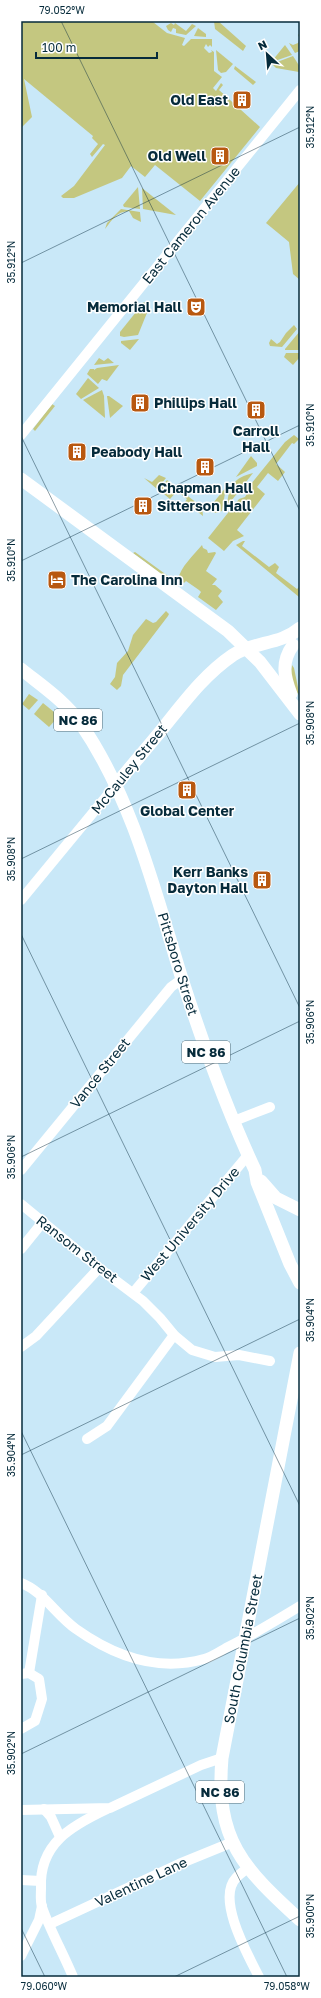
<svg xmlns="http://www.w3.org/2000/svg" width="321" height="1998" viewBox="0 0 321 1998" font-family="'Golos Text',sans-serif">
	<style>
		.green { fill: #c4c780 }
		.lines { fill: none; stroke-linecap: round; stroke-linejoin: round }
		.minor { stroke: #fff; stroke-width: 10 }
		.major { stroke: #fff; stroke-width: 13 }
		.ticks { fill: none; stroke: #062b3b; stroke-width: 1; stroke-opacity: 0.45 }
		.labels { text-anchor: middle; stroke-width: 3; stroke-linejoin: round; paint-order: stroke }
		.shield { fill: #fff; stroke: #516b76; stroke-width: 1 }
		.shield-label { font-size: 13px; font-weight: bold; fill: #062b3b }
		.poi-label { font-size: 14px; font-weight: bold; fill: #062b3b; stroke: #fff; text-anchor: end }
		.street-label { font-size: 14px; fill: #062b3b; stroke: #fff }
		.neatline { fill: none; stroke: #062b3b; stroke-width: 1.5 }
		.ticks-label { font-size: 10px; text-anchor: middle; fill: #062b3b }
	</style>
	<rect width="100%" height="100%" fill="#c9e8f8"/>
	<g class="green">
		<polygon points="21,21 155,21 153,22 167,33 185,38 182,45 184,46 191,39 212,39 212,47 210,45 208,47 206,44 204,48 209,53 212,52 211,50 214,52 214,71 222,77 213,88 216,91 221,83 223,85 219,90 260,127 200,201 155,165 145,177 131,166 122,178 74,198 63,198 61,196 74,186 105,145 103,144 92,157 90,154 98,144 92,138 93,136 24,79 32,117 21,128"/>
		<polygon points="214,21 218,21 246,46 243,51 215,29"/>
		<polygon points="171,23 174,25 175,23 186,31 192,24 196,26 186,35 176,33 176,29 173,28 171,32 168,30 166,26"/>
		<polygon points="198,28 206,34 206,37 194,36"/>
		<polygon points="300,33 300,51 295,53 289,43 293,45 298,43 300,39 298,35"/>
		<polygon points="285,45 292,55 272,62 272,61"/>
		<polygon points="216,50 233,64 226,72 221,73 218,70"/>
		<polygon points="293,56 300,67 299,72 276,68 272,64"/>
		<polygon points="235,66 256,82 253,85 234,69"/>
		<polygon points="300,182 300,280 293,274 289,242 266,223"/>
		<polygon points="138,187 140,209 124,207 123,205"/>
		<polygon points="142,188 176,215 143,209"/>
		<path d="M121 209 140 212 141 222 133 218 129 211C116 212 113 219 105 229L107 223Z"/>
		<polygon points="144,302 149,308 138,335 124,337 120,336 120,332"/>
		<polygon points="294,325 297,329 282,347 270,346 269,343 271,339 277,344 280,342 286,333"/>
		<polygon points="300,331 300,350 285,350 285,349"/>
		<polygon points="139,339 130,350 121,343 121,341"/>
		<polygon points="286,353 300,353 300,357 293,365 284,357"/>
		<polygon points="99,358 104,361 108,358 114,363 94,365"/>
		<polygon points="119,365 107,381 102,379 98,384 87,374 90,369 94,369 94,370 97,368"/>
		<polygon points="88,378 99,388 81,399 76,394"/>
		<polygon points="102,390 104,396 105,418 83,400"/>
		<polygon points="107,396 109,396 123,406 110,418"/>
		<polygon points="52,404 55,406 35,431 33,429"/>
		<polygon points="294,435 299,439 294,444 292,443 276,464 285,472 278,481 268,473 257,487 265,494 237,530 244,536 233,541 224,551 208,538 239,499 245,497 248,492 247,489 285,442"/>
		<polygon points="251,456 257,463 257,466 236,477"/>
		<path d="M253 473 228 505H227C229 485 234 478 253 473Z"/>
		<polygon points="159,475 166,478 157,489 144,478 152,482"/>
		<polygon points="167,480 202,507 203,516 185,502 187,499 177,491 170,499 159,490"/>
		<polygon points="226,487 222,511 215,513 210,507"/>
		<polygon points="243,541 245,541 242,546 269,567 275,563 279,567 276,573 297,589 300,586 299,597 236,545"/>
		<path d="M202 545 203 548 207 550 208 553 215 552 216 553 206 571 217 579 212 585H215L222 591 218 596 223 602 216 610 198 597 201 592 199 590 186 581 184 583 180 579 178 580C180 567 194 555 202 545Z"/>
		<polygon points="135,552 168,576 168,579 133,553"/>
		<polygon points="166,611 169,614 168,616 123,675 121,686 117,690 110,684 115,677 117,663 128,651 133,635 146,619 153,623 156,622"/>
		<path d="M292 665 294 668 300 697C293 687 289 678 292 665Z"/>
		<polygon points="29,694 38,700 29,710 22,704"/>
		<polygon points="43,703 59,716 49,727 34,714"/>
	</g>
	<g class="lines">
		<g class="minor">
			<polyline points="21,435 300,90"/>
			<polyline points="21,900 115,786"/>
			<polyline points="234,1121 270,1107"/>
			<polyline points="21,1170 171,987 182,979"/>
			<polyline points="21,1204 99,1268 143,1301 160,1318 174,1335 192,1350 215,1357 239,1355 270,1361"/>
			<polyline points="21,1249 42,1223"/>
			<polyline points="133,1293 248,1155"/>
			<polyline points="21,1347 36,1336 99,1268"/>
			<polyline points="87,1439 107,1426 174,1335"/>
			<path d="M21 1583C43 1591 56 1615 76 1629 114 1656 158 1672 204 1659 212 1657 219 1652 226 1648 251 1636 275 1621 300 1606"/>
			<polyline points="29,1673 42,1595"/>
			<polyline points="21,1674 29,1673 39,1679 42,1699 35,1721 21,1729"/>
			<polyline points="44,1809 51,1817 60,1837"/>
			<polyline points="21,1810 110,1808 201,1765 222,1758"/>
			<path d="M248 1868C244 1871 239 1874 236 1878 216 1899 248 1955 259 1977"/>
			<polyline points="21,1880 41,1881"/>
			<polyline points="50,1924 179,1864 233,1842"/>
			<polyline points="21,1956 39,1920 42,1906"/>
			<path d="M73 1977C64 1955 49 1928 42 1907 40 1901 41 1894 41 1888 39 1844 71 1826 107 1809"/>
		</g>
		<g class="major">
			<polyline points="21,479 228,631 260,662 300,714"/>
			<path d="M21 669C42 686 65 701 81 724 133 800 155 892 182 979 203 1044 226 1108 255 1170L257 1182 290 1264 300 1283"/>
			<path d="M291 694C284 676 281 662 293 645"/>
			<path d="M115 786C131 766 148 747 164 727 185 701 205 674 233 655 255 641 280 645 300 628"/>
			<polyline points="261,1181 276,1198 300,1210"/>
			<path d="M300 1353 222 1758C215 1840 243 1868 300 1920"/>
		</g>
	</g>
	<path class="ticks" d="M61 21 300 511M21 263 300 127M21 436 300 1008M21 561 300 425M21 859 300 723M21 934 300 1506M21 1157 300 1021M21 1431 287 1977M21 1455 300 1319M21 1754 300 1618M21 1928 45 1977M174 1977 300 1916"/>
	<defs>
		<g id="building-square" transform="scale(1)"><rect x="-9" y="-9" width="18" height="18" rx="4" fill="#b85810" stroke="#fff"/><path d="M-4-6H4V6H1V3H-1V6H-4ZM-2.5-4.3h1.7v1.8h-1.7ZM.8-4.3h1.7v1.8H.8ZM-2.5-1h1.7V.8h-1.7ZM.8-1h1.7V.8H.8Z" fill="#fff"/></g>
		<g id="theatre-square" transform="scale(1)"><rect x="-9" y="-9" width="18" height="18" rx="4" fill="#b85810" stroke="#fff"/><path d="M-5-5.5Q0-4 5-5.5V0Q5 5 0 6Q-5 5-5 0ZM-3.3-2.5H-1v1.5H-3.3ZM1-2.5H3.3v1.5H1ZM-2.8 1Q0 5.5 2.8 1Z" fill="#fff"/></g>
		<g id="hotel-square" transform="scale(1)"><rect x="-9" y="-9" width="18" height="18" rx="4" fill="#b85810" stroke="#fff"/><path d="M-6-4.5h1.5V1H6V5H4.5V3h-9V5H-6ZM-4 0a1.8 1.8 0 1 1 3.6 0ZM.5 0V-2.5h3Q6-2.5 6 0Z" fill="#fff"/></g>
	</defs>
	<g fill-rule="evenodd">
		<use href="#building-square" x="242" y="100"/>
		<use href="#building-square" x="220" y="156"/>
		<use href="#theatre-square" x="196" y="307"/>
		<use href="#building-square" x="140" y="403"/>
		<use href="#building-square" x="256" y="410"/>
		<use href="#building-square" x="77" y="452"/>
		<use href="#building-square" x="205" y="467"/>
		<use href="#building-square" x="143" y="506"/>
		<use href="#hotel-square" x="57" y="580"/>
		<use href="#building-square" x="187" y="790"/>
		<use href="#building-square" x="262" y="880"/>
	</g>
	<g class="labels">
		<g class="shield">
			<rect x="54" y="709" width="48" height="22" rx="3"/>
			<rect x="182" y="1041" width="48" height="22" rx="3"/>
			<rect x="196" y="1781" width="48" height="22" rx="3"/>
		</g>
		<g class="shield-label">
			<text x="78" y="725">NC 86</text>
			<text x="206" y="1057">NC 86</text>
			<text x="220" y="1797">NC 86</text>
		</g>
		<g class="poi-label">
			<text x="228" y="105">Old East</text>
			<text x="206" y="161">Old Well</text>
			<text x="182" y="312">Memorial Hall</text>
			<text x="154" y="408" text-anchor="start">Phillips Hall</text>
			<text x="256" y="436" text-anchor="middle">Carroll<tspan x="256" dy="16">Hall</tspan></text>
			<text x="91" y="457" text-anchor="start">Peabody Hall</text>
			<text x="205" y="493" text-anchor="middle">Chapman Hall</text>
			<text x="157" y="511" text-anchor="start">Sitterson Hall</text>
			<text x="71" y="585" text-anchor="start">The Carolina Inn</text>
			<text x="187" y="816" text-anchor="middle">Global Center</text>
			<text x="248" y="877">Kerr Banks<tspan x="248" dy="16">Dayton Hall</tspan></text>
		</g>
		<g class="street-label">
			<text transform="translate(191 225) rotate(-51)" y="5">East Cameron Avenue</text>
			<text transform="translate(129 769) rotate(-51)" y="5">McCauley Street</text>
			<text transform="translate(178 964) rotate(73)" y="5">Pittsboro Street</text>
			<text transform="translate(100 1073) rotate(-51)" y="5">Vance Street</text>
			<text transform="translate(190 1224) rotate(-50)" y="5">West University Drive</text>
			<text transform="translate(77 1249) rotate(38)" y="5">Ransom Street</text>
			<text transform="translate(243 1649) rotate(-79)" y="5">South Columbia Street</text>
			<text transform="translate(141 1882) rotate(-25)" y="5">Valentine Lane</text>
		</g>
	</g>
	<rect width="321" height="1998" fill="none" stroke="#ffffff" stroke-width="44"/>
	<g transform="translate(267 54) rotate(334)" stroke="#ffffff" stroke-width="3" paint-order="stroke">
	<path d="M0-3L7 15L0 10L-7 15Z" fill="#062b3b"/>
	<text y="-6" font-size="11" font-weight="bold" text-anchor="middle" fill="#062b3b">N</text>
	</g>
	<path d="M36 52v6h121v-6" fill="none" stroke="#062b3b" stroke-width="2"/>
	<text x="42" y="52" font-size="12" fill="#062b3b" stroke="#ffffff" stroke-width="3" paint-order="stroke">100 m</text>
	<rect x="22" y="22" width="277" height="1954" class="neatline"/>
	<g class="ticks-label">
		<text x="62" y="14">79.052°W</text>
		<text transform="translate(310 127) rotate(-90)" y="4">35.912°N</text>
		<text transform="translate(11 262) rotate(-90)" y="4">35.912°N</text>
		<text transform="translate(310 425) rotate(-90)" y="4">35.910°N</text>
		<text transform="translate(11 560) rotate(-90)" y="4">35.910°N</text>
		<text transform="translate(310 723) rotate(-90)" y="4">35.908°N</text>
		<text transform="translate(11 859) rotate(-90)" y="4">35.908°N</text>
		<text transform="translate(310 1022) rotate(-90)" y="4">35.906°N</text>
		<text transform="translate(11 1157) rotate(-90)" y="4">35.906°N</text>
		<text transform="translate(310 1320) rotate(-90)" y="4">35.904°N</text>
		<text transform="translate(11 1455) rotate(-90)" y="4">35.904°N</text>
		<text transform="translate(310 1618) rotate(-90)" y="4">35.902°N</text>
		<text transform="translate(11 1753) rotate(-90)" y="4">35.902°N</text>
		<text transform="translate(310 1916) rotate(-90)" y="4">35.900°N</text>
		<text x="44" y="1990">79.060°W</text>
		<text x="287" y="1990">79.058°W</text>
	</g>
</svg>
